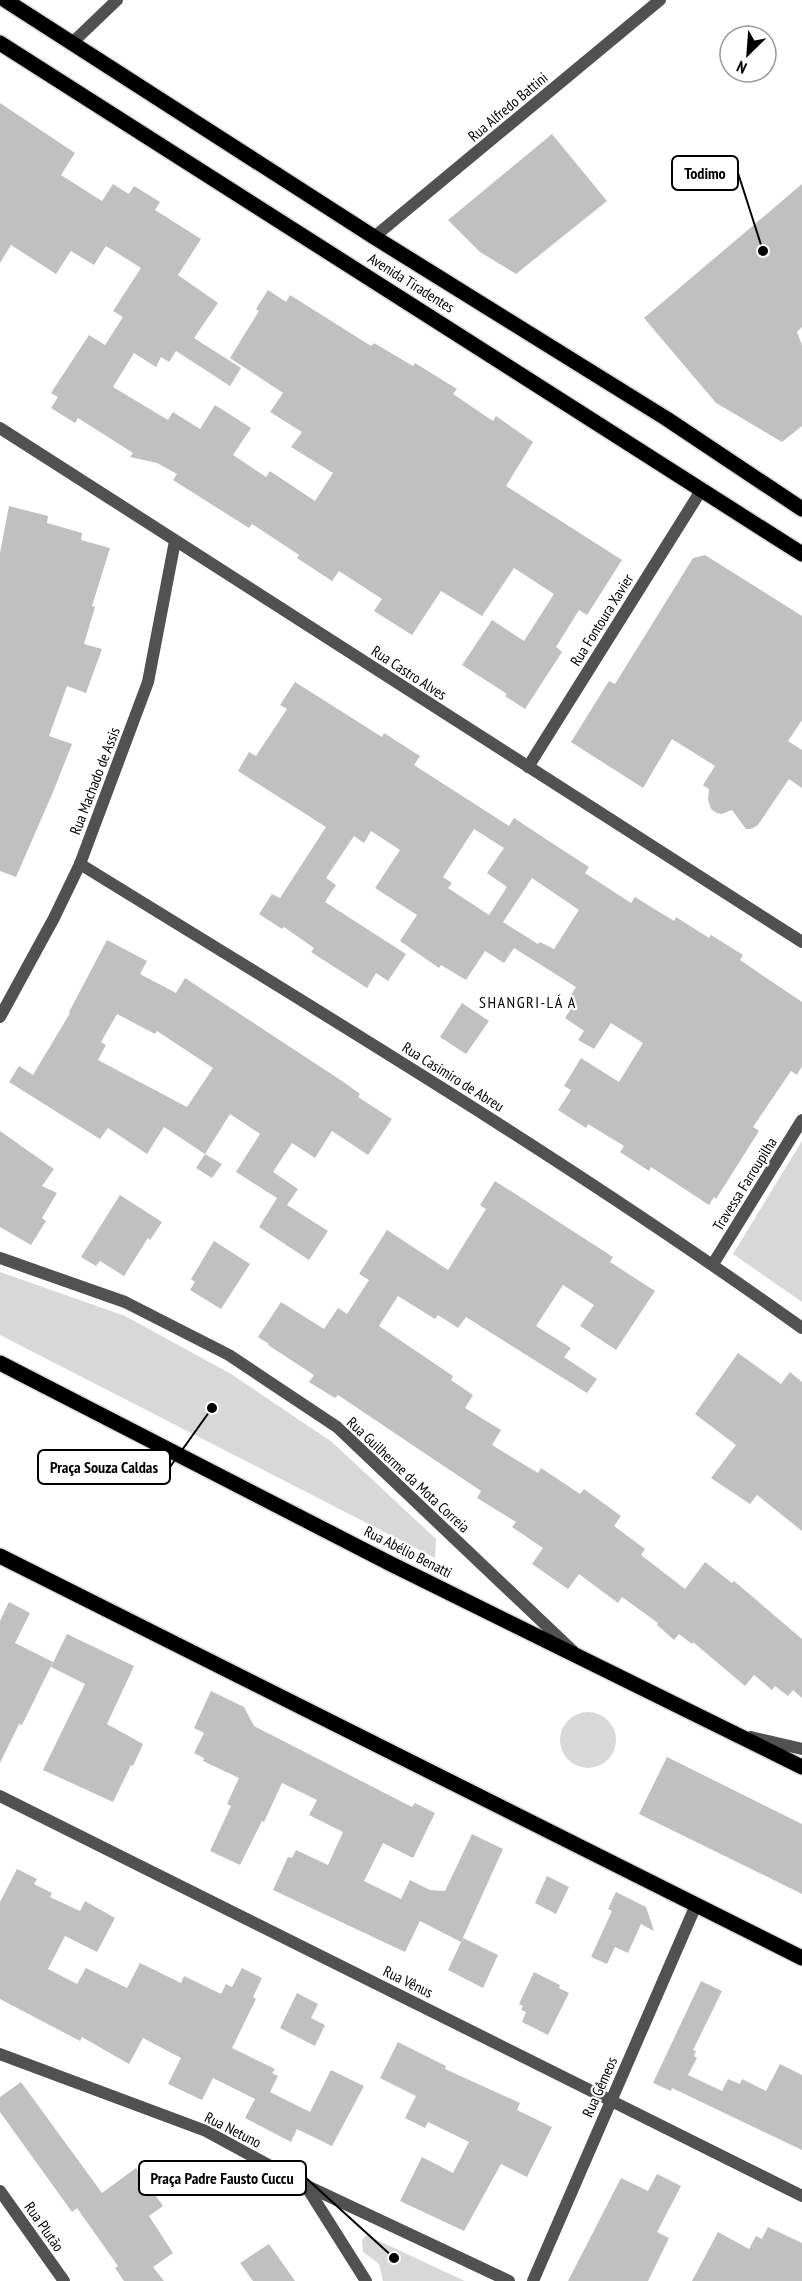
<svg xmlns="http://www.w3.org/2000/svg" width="802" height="2281" viewBox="0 0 802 2281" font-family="'PT Sans Narrow',sans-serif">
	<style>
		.green { fill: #d8d8d8 }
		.building { fill: #c0c0c0; fill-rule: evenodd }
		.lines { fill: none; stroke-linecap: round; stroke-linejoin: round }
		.primary-casing { stroke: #dbdbdb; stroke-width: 18 }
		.minor { stroke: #515151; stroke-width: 12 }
		.primary { stroke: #000; stroke-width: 15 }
		.labels { text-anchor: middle; stroke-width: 4.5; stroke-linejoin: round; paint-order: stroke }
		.street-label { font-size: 15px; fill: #000; stroke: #fff }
		.neighbourhood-label { font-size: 16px; letter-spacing: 1.5px; fill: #000; stroke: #fff }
		.leader { fill: none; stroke: #000; stroke-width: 2 }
		.callout-dot { fill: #000; stroke: #fff; stroke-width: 2 }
		.callout { fill: #fff; stroke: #000; stroke-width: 2 }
		.callout-label { font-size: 16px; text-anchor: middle; font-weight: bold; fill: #000 }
	</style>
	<rect width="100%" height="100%" fill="#fff"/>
	<g class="green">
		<polygon points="802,1141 802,1302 733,1254"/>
		<polygon points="0,1272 125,1316 231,1374 332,1442 436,1539 435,1558 0,1335"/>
		<circle cx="588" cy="1740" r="28"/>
		<polygon points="366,2235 465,2281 383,2281 379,2264 363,2252 362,2241"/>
	</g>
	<g class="building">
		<polygon points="0,103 75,153 61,175 102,201 113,184 129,194 134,186 160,202 155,210 201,239 178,275 218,303 194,338 241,368 230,386 176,351 169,362 161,357 156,367 134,353 113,387 168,420 173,412 200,429 215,405 251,428 233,455 266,477 270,471 315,501 333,473 291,447 302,432 270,412 283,393 230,358 259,311 256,309 268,290 286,302 290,295 371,346 374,343 413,366 415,363 457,389 453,394 493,421 496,416 533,442 506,486 622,560 587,615 579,610 556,647 562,652 525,709 505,696 507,694 462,665 492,620 524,641 554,594 514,568 482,616 441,591 412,635 374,611 382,599 339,571 332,581 297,558 299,555 252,524 249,528 173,480 177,474 157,463 130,457 133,453 78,418 75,423 51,408 58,397 51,393 89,335 105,345 123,317 113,311 141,268 106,246 94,265 71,251 56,274 11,245 0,263"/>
		<polygon points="552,134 607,201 516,274 480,252 448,220"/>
		<polygon points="802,184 802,327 797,332 802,345 802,426 782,442 716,403 644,318"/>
		<polygon points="9,506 48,516 47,523 82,533 81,540 110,548 92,606 95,607 84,644 102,649 86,693 67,686 49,736 72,744 53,792 16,877 0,871 0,553"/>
		<polygon points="705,555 802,616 802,720 788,741 802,750 802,788 789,779 758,825 751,829 746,829 732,810 722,814 717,813 711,809 708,800 709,789 703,785 715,766 672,739 643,788 571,742 609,681 615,684 693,558"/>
		<path d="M295 682 382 737 384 733 420 756 414 765 509 826 514 818 558 847 589 867 585 873 631 903 635 897 674 921 676 917 709 938 711 935 743 955 740 960 802 1002V1066L797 1075 791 1071 753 1127 759 1131 716 1199 714 1197 709 1205 651 1167 649 1171 620 1152 624 1146 588 1124 586 1128 558 1110 571 1090 564 1086 581 1058 619 1082 643 1043 611 1023 594 1049 578 1040 584 1031 565 1018 574 1004 568 1000 576 987 514 948 504 963 485 951 466 980 441 965 439 968 400 941 417 915 375 888 400 850 371 831 364 843 354 836 326 878 336 885 325 902 406 954 388 981 376 973 367 988 311 952 314 948 284 927 282 929 259 914 272 894 280 898 326 827 238 771 249 752 256 756 287 709 280 705ZM474 829 504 848 487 873 507 887 489 915 448 888 452 883 443 877ZM532 878 579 910 554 949 540 942 538 944 503 922Z"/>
		<path d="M107 940 147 961 140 974 176 993 185 978 345 1083 360 1094 358 1097 392 1119 368 1155 332 1131 315 1158 292 1143 273 1172 298 1189 287 1205 328 1231 309 1260 259 1227 277 1198 236 1172 260 1134 230 1114 205 1154 164 1127 147 1154 108 1128 100 1139 9 1082 19 1066 33 1075 70 1013 69 1012ZM117 1014 155 1034 157 1031 213 1068 187 1107 98 1060 106 1045 101 1042Z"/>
		<polygon points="462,1003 489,1021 466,1054 440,1037"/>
		<polygon points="0,1131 54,1169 42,1186 57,1193 42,1218 46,1221 31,1245 0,1227"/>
		<polygon points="205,1154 222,1164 212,1178 196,1168"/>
		<polygon points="495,1181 613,1257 610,1262 655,1291 616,1350 580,1326 594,1305 563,1285 536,1326 571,1348 564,1357 597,1379 587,1393 466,1317 458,1328 438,1315 435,1319 398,1296 379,1326 453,1376 451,1380 473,1395 465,1408 501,1430 492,1445 538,1473 541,1468 580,1494 584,1489 621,1516 614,1526 645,1549 641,1555 685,1589 705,1562 732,1583 734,1581 802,1639 802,1698 793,1690 788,1696 775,1686 772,1690 754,1675 745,1686 693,1642 692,1644 679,1634 674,1640 657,1625 658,1623 622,1597 618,1603 579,1574 568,1589 532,1564 543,1548 512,1527 516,1522 477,1498 481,1491 338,1395 335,1398 309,1382 314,1375 268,1345 269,1344 258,1337 281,1302 324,1329 338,1308 347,1314 369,1280 359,1274 387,1230 448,1270 486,1209 480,1205"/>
		<polygon points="120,1195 162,1222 150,1240 148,1238 124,1276 100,1261 96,1266 81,1257"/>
		<polygon points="214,1241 250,1264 221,1309 190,1290 195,1282 191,1279"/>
		<polygon points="738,1353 781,1384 790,1372 802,1382 802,1531 757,1495 750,1504 711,1478 736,1445 695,1414"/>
		<polygon points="9,1602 30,1613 15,1643 53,1662 22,1725 19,1724 0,1763 0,1621"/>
		<polygon points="67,1634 134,1666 107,1724 143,1744 133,1766 131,1765 113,1802 43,1770 85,1684 51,1667"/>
		<polygon points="211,1691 244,1707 254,1726 412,1807 415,1803 435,1813 413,1858 383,1843 364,1881 401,1899 410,1880 430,1890 445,1891 472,1834 503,1849 461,1942 420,1921 405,1952 273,1890 288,1857 292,1858 296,1850 328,1865 343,1832 309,1815 317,1800 282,1783 264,1822 262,1821 240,1865 210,1851 231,1806 227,1804 239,1778 203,1761 204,1758 194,1753 204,1733 194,1728"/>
		<polygon points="667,1757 802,1824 802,1894 639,1814"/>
		<polygon points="17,1869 37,1879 34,1884 52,1893 50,1897 80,1911 85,1901 115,1918 97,1952 65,1936 48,1969 77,1984 86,1968 127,1988 140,1963 181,1983 184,1976 221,1994 226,1984 232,1987 242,1968 262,1978 253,1997 256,1999 232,2048 275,2069 272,2073 278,2076 270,2092 310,2112 331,2070 364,2086 332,2146 297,2129 291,2142 245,2118 255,2099 213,2078 202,2100 168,2084 181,2058 143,2038 129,2064 82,2037 80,2041 0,1999 0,1902"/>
		<polygon points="547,1876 569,1887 556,1914 535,1903"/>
		<polygon points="616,1892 646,1907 654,1931 641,1924 628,1953 615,1947 607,1964 591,1957 612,1911 608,1909"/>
		<polygon points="463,1938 498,1955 483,1988 448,1970"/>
		<polygon points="534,1972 560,1985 559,1988 569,1993 548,2035 522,2022 526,2012 521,2010 523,2006 519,2004"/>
		<polygon points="701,1981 722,1991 693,2050 696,2051 694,2056 697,2058 688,2075 722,2091 728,2079 740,2084 742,2079 766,2091 780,2064 802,2075 802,2150 672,2088 671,2091 653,2083"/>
		<polygon points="297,1993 318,2004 311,2018 325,2025 315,2046 280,2028"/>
		<polygon points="398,2042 446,2066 445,2069 520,2103 517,2110 552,2127 527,2177 501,2164 464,2231 400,2201 422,2157 453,2173 469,2142 428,2122 425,2128 405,2118 416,2096 380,2078"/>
		<polygon points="21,2082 102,2193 136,2168 163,2206 149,2216 173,2253 153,2267 164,2281 124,2281 115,2268 118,2266 77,2208 72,2212 0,2112 0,2097"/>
		<polygon points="657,2174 681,2186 657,2232 669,2238 648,2281 568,2281 621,2178 648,2191"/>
		<polygon points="768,2227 802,2243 802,2281 692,2281 718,2232 749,2249 756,2236 762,2239"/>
		<polygon points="269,2244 295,2281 253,2281 240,2263"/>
	</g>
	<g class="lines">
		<g class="primary-casing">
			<g id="primary">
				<polyline points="5,0 374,237 667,419 802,509"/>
				<polyline points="0,43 802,554"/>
				<polyline points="0,1363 391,1564 802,1767"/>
				<polyline points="0,1556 802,1958"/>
			</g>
		</g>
		<g class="minor">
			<polyline points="71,44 117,0"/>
			<polyline points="374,237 660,0"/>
			<polyline points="0,428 802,942"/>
			<polyline points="528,767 702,489"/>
			<path d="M80 864C323 1014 569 1161 802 1328"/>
			<polyline points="0,1017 54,918 80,864 148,682 175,541"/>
			<polyline points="0,1258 125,1302 229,1355 337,1427 573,1651"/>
			<polyline points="713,1264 802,1120"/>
			<polyline points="751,1737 802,1749"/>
			<polyline points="0,1796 802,2196"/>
			<polyline points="0,2054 206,2131 305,2185 509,2281"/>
			<polyline points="306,2186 366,2281"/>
			<polyline points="0,2191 64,2281"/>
			<polyline points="533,2281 696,1905"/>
		</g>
		<use href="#primary" class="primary"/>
	</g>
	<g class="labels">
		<g class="street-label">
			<text transform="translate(508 107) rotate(-40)" y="5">Rua Alfredo Battini</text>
			<text transform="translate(411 283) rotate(32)" y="5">Avenida Tiradentes</text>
			<text transform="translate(602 620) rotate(-58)" y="5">Rua Fontoura Xavier</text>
			<text transform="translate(409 673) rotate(33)" y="5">Rua Castro Alves</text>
			<text transform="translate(95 781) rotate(-69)" y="5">Rua Machado de Assis</text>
			<text transform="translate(453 1077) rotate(32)" y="5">Rua Casimiro de Abreu</text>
			<text transform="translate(745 1184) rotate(-58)" y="5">Travessa Farroupilha</text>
			<text transform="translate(408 1475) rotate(43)" y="5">Rua Guilherme da Mota Correia</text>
			<text transform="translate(408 1552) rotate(27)" y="5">Rua Abélio Benatti</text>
			<text transform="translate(408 1982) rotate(26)" y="5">Rua Vênus</text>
			<text transform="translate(600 2087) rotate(-66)" y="5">Rua Gêmeos</text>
			<text transform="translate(233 2130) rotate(27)" y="5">Rua Netuno</text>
			<text transform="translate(44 2227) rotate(55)" y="5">Rua Plutão</text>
		</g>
		<g class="neighbourhood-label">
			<text x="528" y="1008">SHANGRI-LÁ A</text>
		</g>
	</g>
	<path class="leader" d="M763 251L738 173M212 1408L170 1467M394 2258L306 2178"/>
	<g class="callout-dot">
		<circle cx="763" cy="251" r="6"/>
		<circle cx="212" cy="1408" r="6"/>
		<circle cx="394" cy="2258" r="6"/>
	</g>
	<g class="callout">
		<rect x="672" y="156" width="66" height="34" rx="6"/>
		<rect x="38" y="1450" width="132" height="34" rx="6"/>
		<rect x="139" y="2161" width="167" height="34" rx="6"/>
	</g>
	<g class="callout-label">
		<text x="705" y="179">Todimo</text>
		<text x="104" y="1473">Praça Souza Caldas</text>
		<text x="222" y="2184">Praça Padre Fausto Cuccu</text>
	</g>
	<g transform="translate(748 54) rotate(205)"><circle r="28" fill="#ffffff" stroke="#999999" stroke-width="1.5"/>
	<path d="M0-4.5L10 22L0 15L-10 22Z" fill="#000000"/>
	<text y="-9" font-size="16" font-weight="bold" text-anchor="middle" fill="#000000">N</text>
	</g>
</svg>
